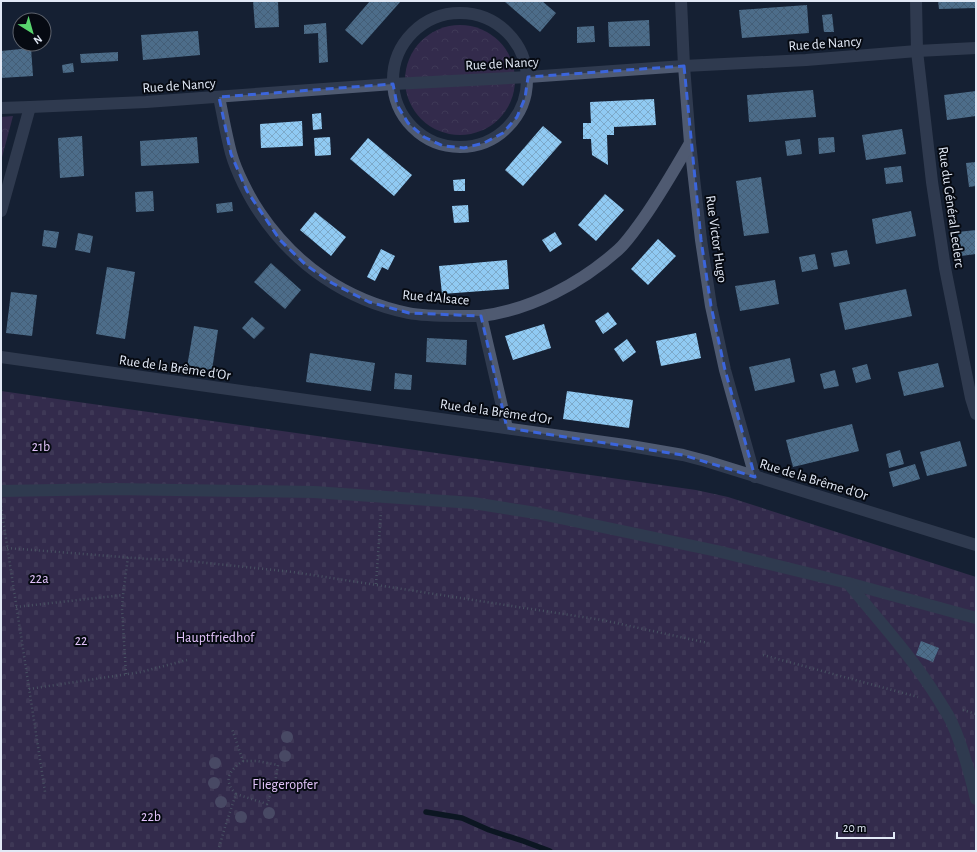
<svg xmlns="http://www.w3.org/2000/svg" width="977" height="852" viewBox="0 0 977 852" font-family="'Alegreya Sans',sans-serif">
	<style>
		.cemetery { fill: url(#cemetery-stones) }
		.park { fill: url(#park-crowns) }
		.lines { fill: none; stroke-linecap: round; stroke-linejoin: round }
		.stream { stroke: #010a0e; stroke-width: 5.5 }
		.building { fill: url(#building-cross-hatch) }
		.path { stroke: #848c9c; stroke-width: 2.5; stroke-dasharray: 1 3; stroke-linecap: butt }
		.minor { stroke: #4f5a71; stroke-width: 12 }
		.tree { fill: #867aa0 }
		.marked { fill: none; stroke: #3b65dc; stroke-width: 3; stroke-dasharray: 8 5; stroke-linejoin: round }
		.labels { text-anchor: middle; stroke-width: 4; stroke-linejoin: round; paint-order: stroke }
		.street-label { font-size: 14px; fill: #e2e9f6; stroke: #060a12 }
		.park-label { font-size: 14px; fill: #e2c3fa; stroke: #060a12 }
	</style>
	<defs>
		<pattern id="cemetery-stones" width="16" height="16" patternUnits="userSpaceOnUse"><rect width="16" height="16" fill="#57396b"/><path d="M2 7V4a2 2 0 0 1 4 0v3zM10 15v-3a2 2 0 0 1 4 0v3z" fill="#6f5681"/></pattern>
		<pattern id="park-crowns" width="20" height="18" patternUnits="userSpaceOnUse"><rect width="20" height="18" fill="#57396b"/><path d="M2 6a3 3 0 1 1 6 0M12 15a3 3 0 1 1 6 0" fill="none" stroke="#6f5681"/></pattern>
		<pattern id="building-cross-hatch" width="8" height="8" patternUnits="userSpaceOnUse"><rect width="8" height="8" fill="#90caf3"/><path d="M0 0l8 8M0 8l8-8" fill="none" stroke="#7da9c9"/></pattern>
	</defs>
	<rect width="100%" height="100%" fill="#162033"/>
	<polygon class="cemetery" points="1,391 696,490 728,497 976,577 976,851 1,851"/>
	<g class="park">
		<circle cx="460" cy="80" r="55"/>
		<polygon points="13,116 1,161 1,117"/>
	</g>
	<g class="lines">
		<polyline class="stream" points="426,812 462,818 489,830 523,841 550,851"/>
	</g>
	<g class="building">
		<polygon points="253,1 278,1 279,27 255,28"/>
		<polygon points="370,1 401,1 362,45 345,30"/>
		<polygon points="504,1 542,1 556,13 540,32"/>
		<polygon points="938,1 976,1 976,8 939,9"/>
		<polygon points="807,5 809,33 742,38 739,10"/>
		<polygon points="832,14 834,32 824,32 822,15"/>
		<polygon points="649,20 650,46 609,47 608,22"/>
		<polygon points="326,23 328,62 319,63 318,33 304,34 304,25"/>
		<polygon points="594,26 595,42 577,43 577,27"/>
		<polygon points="198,31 200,55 143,60 141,35"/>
		<polygon points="31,48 33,76 1,78 1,51"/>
		<polygon points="118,52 118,61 81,63 80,54"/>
		<polygon points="73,63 74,72 63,73 62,65"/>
		<polygon points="813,90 816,117 749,122 747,95"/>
		<polygon points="976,91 976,116 947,120 944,95"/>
		<polygon points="654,99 656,125 614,127 614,135 607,135 608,165 592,155 591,139 583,139 583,123 591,123 590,102"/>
		<polygon points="321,113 322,129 313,130 312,114"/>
		<polygon points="302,121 303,146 261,148 260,124"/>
		<polygon points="543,126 562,142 523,186 505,170"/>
		<polygon points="902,129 906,154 866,160 862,135"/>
		<polygon points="82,136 84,176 60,178 58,138"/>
		<polygon points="197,137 199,163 141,166 140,141"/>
		<polygon points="330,137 331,155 315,156 314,138"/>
		<polygon points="834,137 835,152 819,154 818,138"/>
		<polygon points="368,138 412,175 394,196 350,159"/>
		<polygon points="800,139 802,154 787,156 785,141"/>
		<polygon points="976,162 976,186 969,187 966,163"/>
		<polygon points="901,166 903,182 886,184 884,168"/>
		<polygon points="761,177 769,233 744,236 736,181"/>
		<polygon points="465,179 465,191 454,191 453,180"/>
		<polygon points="153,191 154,211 136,212 135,192"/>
		<polygon points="605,194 624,210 596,241 578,225"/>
		<polygon points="232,202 233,211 217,213 216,204"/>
		<polygon points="468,205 469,222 454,223 452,206"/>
		<polygon points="911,211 916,236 876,244 872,219"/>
		<polygon points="315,212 346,237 331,256 300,230"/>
		<polygon points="44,230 59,232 56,248 42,246"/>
		<polygon points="976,230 976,254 961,256 958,232"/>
		<polygon points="555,232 562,244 550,252 542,240"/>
		<polygon points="78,233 93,236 90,253 75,250"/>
		<polygon points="658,239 676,256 648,285 631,269"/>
		<polygon points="381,249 395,256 388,270 382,267 375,281 367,277"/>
		<polygon points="847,250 850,264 834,267 831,253"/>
		<polygon points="815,254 818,269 802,272 799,257"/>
		<polygon points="507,260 509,289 442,294 439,266"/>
		<polygon points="271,263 301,290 285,309 254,282"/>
		<polygon points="107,267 135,272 125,339 96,334"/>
		<polygon points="775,280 779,304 740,311 735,286"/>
		<polygon points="906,289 912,316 845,330 839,303"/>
		<polygon points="11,292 37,295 32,336 6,333"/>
		<polygon points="608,312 617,324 603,334 595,321"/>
		<polygon points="252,317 265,328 254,339 242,328"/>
		<polygon points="544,324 551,348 513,360 505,336"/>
		<polygon points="194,326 218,330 212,370 187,367"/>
		<polygon points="696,333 701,358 661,366 656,341"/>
		<polygon points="427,338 467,340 466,365 426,362"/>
		<polygon points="627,339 636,352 623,362 614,349"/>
		<polygon points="310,353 375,363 371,391 306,382"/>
		<polygon points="790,358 795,382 755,391 749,367"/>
		<polygon points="938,363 944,387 904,396 898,372"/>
		<polygon points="867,364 871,379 856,383 852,368"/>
		<polygon points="835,370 839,386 824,389 820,374"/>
		<polygon points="395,373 412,375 411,390 394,389"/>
		<polygon points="567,391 633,400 629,428 563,419"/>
		<polygon points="852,424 859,451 793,467 786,440"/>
		<polygon points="960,441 967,466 927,476 920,452"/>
		<polygon points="900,450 904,464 889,468 886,454"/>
		<polygon points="915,464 920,479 893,487 889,472"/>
		<polygon points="921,641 939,648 933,662 916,655"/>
	</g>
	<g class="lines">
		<g class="path">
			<polyline points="1,506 45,792"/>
			<polyline points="7,548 148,559 179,560 293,572 602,620 708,643"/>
			<polyline points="376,584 381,512"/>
			<polyline points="16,607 123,595"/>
			<polyline points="763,655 918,697"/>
			<polyline points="126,674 122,609 123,595 128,557"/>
			<polyline points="29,689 141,672 187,660"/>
			<polyline points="963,710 976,714"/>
			<polyline points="236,794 267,804 275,783 278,765 257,761 243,761"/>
			<path d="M218 851 225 827 236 794C222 780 230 770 243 761L232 729"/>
		</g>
		<g class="minor">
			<polyline points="681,1 684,66 690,143 701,240 711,306 725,370 755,477"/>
			<polyline points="916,1 917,51 932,182 945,268 971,398 976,414"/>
			<circle cx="460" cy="80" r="67"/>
			<path d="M219 97C223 116 226 134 231 153 236 171 249 197 260 213 295 265 346 300 408 313 423 316 442 316 458 316 465 316 474 316 481 316 531 310 581 283 618 250 627 242 635 230 643 219 660 195 675 169 690 143"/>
			<polyline points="1,108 30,107 146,102 393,84 528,77 684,66 806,60 917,51 976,48"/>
			<polyline points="1,211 30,107"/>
			<polyline points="481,316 507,428"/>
			<polyline points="1,357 625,445 683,455 706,461 976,545"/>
			<polyline points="1,491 113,489 314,492 473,503 536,513 717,551 848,583 976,618"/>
			<path d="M848 583C880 622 914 659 940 702 944 709 949 716 952 723 963 747 970 774 976 799"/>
		</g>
	</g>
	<g class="tree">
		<circle cx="287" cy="737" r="6"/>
		<circle cx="285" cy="756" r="6"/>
		<circle cx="215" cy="763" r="6"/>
		<circle cx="214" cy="783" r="6"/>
		<circle cx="221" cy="802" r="6"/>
		<circle cx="269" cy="813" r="6"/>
		<circle cx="241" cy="817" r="6"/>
	</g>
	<path d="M0 0H977V852H0ZM684 66 701 240 711 306 725 370 755 477 683 455 507 428 481 316 409 313 369 302 332 283 306 265 280 240 247 191 231 154 219 97 393 84 397 105 408 123 424 137 443 146 464 148 484 143 503 133 517 117 525 98 528 77Z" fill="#162033" fill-opacity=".55" fill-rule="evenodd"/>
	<path class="marked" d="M684 66 701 240 711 306 725 370 755 477 683 455 507 428 481 316 409 313 369 302 332 283 306 265 280 240 247 191 231 154 219 97 393 84 397 105 408 123 424 137 443 146 464 148 484 143 503 133 517 117 525 98 528 77Z"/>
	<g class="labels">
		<g class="street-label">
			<text transform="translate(825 43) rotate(-4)" y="5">Rue de Nancy</text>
			<text transform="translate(502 63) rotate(-3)" y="5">Rue de Nancy</text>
			<text transform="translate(179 85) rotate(-4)" y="5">Rue de Nancy</text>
			<text transform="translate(952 207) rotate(82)" y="5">Rue du Général Leclerc</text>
			<text transform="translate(717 239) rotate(82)" y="5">Rue Victor Hugo</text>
			<text transform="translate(436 297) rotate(5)" y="5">Rue d'Alsace</text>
			<text transform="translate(175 367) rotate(8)" y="5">Rue de la Brême d'Or</text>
			<text transform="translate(496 411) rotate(8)" y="5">Rue de la Brême d'Or</text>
			<text transform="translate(814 479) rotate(17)" y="5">Rue de la Brême d'Or</text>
		</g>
		<g class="park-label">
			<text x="41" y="451">21b</text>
			<text x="39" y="583">22a</text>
			<text x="215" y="642">Hauptfriedhof</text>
			<text x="81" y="645">22</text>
			<text x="285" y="789">Fliegeropfer</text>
			<text x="151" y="821">22b</text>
		</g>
	</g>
	<rect width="977" height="852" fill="none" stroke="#e2e9f6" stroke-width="4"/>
	<g transform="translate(32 32) rotate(143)"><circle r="19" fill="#060a12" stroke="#5e636d"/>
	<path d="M0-3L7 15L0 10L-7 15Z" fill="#59d56f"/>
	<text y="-6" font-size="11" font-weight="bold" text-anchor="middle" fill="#e2e9f6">N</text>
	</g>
	<path d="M837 832v6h57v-6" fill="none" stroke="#e2e9f6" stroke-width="2"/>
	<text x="843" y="832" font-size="12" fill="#e2e9f6" stroke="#060a12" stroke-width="3" paint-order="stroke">20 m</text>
</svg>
